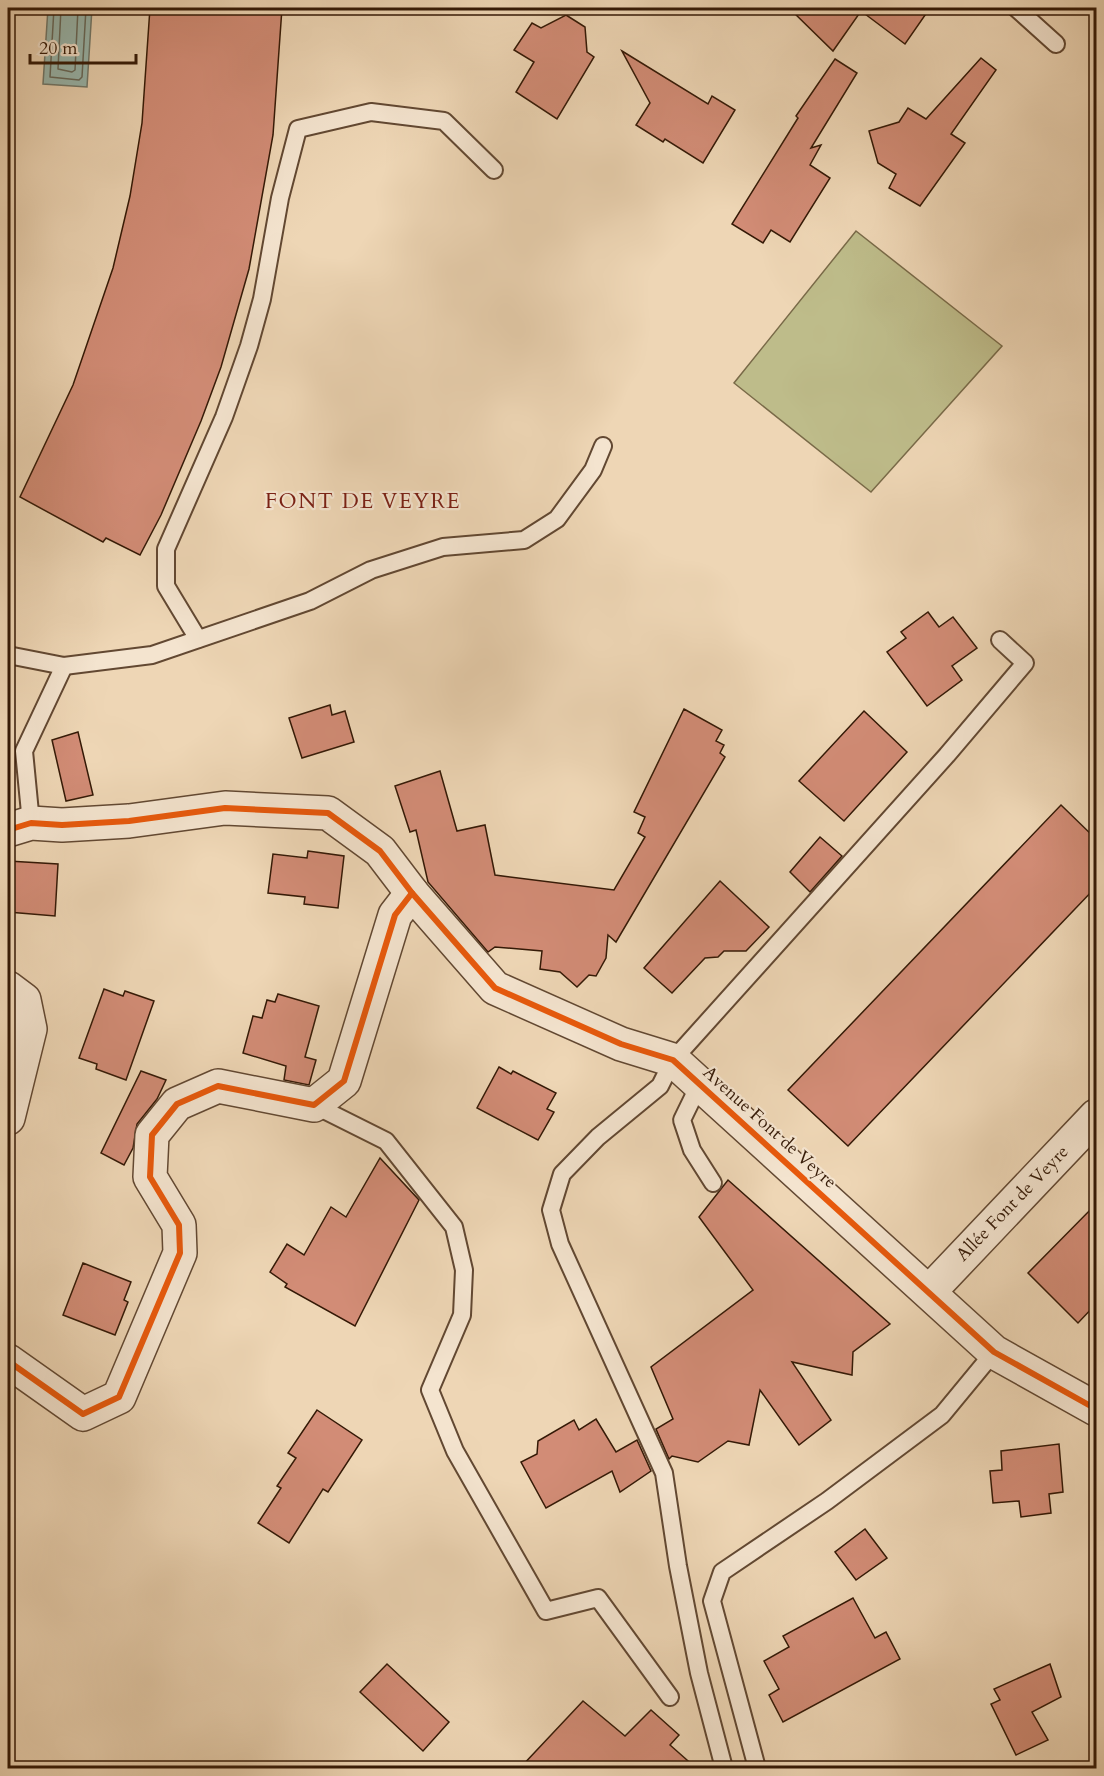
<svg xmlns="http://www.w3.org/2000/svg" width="1104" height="1776" viewBox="0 0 1104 1776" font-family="Cardo,serif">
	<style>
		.green { fill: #bebc8a; stroke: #796a48; stroke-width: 1.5 }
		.water { fill: #99b9b0; stroke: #71796c; stroke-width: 1.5 }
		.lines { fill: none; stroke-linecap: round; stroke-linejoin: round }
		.shore { stroke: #66695b; stroke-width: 1.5 }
		.building { fill: #d28c76; stroke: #341906; stroke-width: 1.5 }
		.lane-casing { stroke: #624832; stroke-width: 20 }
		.street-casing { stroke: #624832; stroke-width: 36 }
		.lane { stroke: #f4e4cf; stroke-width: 16 }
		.street { stroke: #f4e4cf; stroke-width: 33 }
		.cycleway-casing { stroke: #f4e4cf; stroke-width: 10 }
		.cycleway { stroke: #e8590c; stroke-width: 6 }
		.labels { text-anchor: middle; stroke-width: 4.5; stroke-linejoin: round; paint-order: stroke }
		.street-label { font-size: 18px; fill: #341906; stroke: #f4e4cf }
		.quarter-label { font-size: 21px; letter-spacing: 1.5px; fill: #7a1f14; stroke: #f4e4cf }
	</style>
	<rect width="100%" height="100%" fill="#eed6b5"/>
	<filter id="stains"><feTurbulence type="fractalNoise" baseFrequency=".00333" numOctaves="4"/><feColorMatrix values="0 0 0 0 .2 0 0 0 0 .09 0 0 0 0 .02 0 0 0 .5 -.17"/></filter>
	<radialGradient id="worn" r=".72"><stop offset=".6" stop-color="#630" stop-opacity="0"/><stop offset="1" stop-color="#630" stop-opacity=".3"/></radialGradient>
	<polygon class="green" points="856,231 1002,346 871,492 734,383"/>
	<polygon class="water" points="48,8 92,8 87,87 43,84"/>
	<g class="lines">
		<g class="shore">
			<polyline points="54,8 50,77 79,80 82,77 86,8"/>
			<polyline points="61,8 58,69 72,72 75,70 78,8"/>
		</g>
	</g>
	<g class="building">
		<polygon points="150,8 282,8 273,135 249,269 221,367 201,421 161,515 140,555 106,538 103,542 20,497 73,385 113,268 130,196 142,123"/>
		<polygon points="789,8 930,8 905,44 861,11 833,51"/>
		<polygon points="566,15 585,27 587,52 594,57 557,119 516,92 534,62 514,50 532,23 541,28"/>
		<polygon points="622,51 708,104 712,96 735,110 703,163 665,139 663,142 636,125 650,103"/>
		<polygon points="981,58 996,70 951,134 965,143 920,206 889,188 896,174 878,163 869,131 899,122 908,108 926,119"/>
		<polygon points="835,59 857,73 811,148 821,145 810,165 830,178 790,242 771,230 763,243 732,224 798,118 796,116"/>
		<polygon points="928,612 939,627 953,617 977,648 952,666 962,680 927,706 887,652 906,638 901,632"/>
		<polygon points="330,705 332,715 345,711 354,742 302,758 289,718"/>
		<polygon points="684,709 722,730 716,741 724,745 720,753 725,757 616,942 608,935 606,958 596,976 589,975 577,987 560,972 540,969 542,951 495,947 488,952 428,882 416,830 410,832 395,786 440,771 457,831 485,825 495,875 614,890 645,837 638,833 645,817 634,812"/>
		<polygon points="864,711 907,752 844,821 799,781"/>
		<polygon points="78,732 93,795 66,801 52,740"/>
		<polygon points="1061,805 1096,839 1096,887 848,1146 788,1090"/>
		<polygon points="820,837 842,856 810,892 790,872"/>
		<polygon points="308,851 344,856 338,908 304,904 305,897 268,893 273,854 307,858"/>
		<polygon points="8,861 58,864 55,916 8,912"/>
		<polygon points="720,881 769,927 746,951 724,951 718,957 705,958 672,993 644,968"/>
		<polygon points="104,989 123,996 125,991 154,1001 126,1080 96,1069 97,1064 79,1058"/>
		<polygon points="278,994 319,1006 305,1057 316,1060 309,1085 284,1080 286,1066 243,1053 253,1016 262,1018 267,1000 275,1002"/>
		<polygon points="499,1067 511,1074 513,1071 556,1093 547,1109 554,1112 538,1140 477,1108"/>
		<polygon points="141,1071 166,1080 157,1099 137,1124 133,1148 124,1165 101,1153"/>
		<polygon points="380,1158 419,1200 355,1326 285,1287 287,1284 270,1272 287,1244 304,1255 331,1207 346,1217"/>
		<polygon points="728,1180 890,1324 853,1352 852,1375 792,1362 831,1420 799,1445 760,1390 749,1445 728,1441 698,1462 672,1456 669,1459 656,1429 673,1419 651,1367 753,1290 699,1217"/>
		<polygon points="1096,1204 1096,1304 1078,1323 1028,1273"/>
		<polygon points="83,1263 131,1282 124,1300 128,1302 115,1335 63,1315"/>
		<polygon points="317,1410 362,1440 328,1492 323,1489 289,1543 258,1523 281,1488 277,1486 296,1458 288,1453"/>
		<polygon points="596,1419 616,1452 637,1440 651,1471 620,1492 612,1471 546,1508 521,1462 537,1454 538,1441 574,1420 579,1430"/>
		<polygon points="1059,1444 1063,1492 1049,1494 1051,1513 1021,1517 1019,1501 993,1503 990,1471 1002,1470 1001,1451"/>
		<polygon points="865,1529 887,1558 856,1580 835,1552"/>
		<polygon points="853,1598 875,1638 886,1632 900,1659 783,1722 769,1695 779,1689 764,1661 789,1647 783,1636"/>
		<polygon points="387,1664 449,1722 423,1751 360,1692"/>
		<polygon points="1050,1664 1061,1697 1032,1712 1048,1740 1016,1755 991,1704 1000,1700 994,1689"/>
		<polygon points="583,1701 625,1736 651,1710 679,1735 670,1745 696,1768 520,1768"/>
	</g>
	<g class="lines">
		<g class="lane-casing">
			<g id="lane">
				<polyline points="1016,8 1056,44"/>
				<polyline points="198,639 166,586 166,549 224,417 249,346 262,299 280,198 298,129 371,112 444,121 494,170"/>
				<polyline points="8,655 64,666 152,655 310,601 371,570 443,547 524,540 557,519 593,470 603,446"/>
				<polyline points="31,823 24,751 64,666"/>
				<polyline points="700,1083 682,1120 692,1150 713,1183"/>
				<polyline points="314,1105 386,1141 454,1227 464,1270 462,1315 430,1390 455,1451 546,1611 598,1598 670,1697"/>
				<polyline points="724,1768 699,1673 678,1566 664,1473 560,1244 551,1210 562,1174 598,1137 660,1086 673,1060 947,755 1025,663 1000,640"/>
				<polyline points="757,1768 712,1601 722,1572 827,1501 942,1415 994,1352"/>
			</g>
		</g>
		<g class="street-casing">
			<g id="street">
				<polyline points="8,830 31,823 62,825 129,821 225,808 328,813 380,851 412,893"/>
				<polyline points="8,988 24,1000 30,1029 8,1118"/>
				<polyline points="929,1292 1096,1116"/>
				<polyline points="8,1361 83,1414 119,1397 180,1253 179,1225 150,1177 152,1135 177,1104 218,1086 314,1105 344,1081 395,915 412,893 495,988 621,1044 673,1060 994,1352 1096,1409"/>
			</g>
		</g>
		<use href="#lane" class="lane"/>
		<use href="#street" class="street"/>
		<g class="cycleway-casing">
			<g id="cycleway">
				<polyline points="8,830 31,823 62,825 129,821 225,808 328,813 380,851 412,893"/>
				<polyline points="8,1361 83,1414 119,1397 180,1253 179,1225 150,1177 152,1135 177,1104 218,1086 314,1105 344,1081 395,915 412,893 495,988 621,1044 673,1060 994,1352 1096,1409"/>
			</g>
		</g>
		<use href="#cycleway" class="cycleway"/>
	</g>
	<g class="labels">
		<g class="street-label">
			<text transform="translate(770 1127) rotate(42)" y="6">Avenue Font de Veyre</text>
			<text transform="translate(1012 1203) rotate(-46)" y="6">Allée Font de Veyre</text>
		</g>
		<g class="quarter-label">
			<text x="363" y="508">FONT DE VEYRE</text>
		</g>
	</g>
	<rect width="1104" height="1776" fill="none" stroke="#eed6b5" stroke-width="30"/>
	<rect x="9" y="9" width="1086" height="1758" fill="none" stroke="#341906" stroke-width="3"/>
	<rect x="15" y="15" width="1074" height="1746" fill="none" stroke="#341906" stroke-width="1.5"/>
	<path d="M30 54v9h106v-9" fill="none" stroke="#341906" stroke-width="3"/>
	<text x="39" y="54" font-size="18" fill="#341906" stroke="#f4e4cf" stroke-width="4.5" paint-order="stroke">20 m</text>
	<rect width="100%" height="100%" filter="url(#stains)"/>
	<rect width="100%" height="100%" fill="url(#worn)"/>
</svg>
